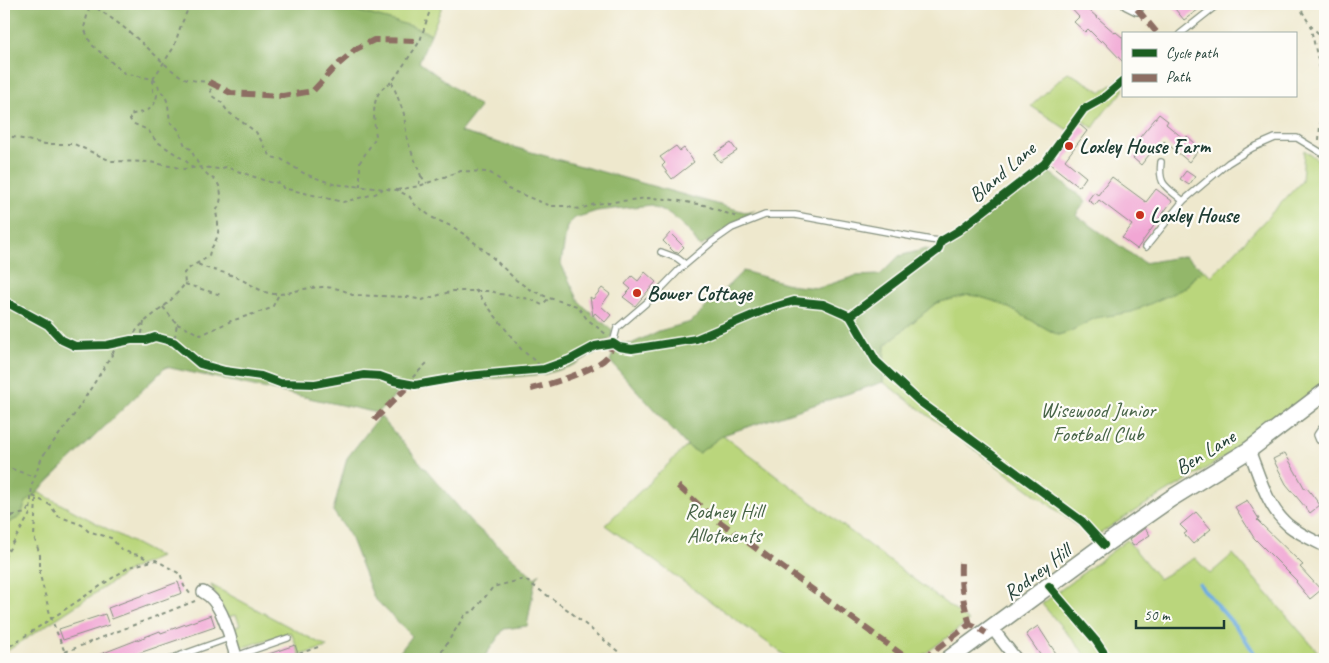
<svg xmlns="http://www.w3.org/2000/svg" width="1329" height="663" viewBox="0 0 1329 663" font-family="Caveat,sans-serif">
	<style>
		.green { fill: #bad67b; stroke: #6c8a58 }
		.forest { fill: #93b76b; stroke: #597a50 }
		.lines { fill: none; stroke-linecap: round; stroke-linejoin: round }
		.stream { stroke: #6cace0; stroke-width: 4 }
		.building { fill: #f1a6d4 }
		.lane-casing { stroke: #869280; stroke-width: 8 }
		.street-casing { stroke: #869280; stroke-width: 14 }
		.secondary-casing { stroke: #869280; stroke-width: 19 }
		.path { stroke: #869280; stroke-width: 2; stroke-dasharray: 4 4; stroke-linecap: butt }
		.lane { stroke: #fff; stroke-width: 5.5 }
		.street { stroke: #fff; stroke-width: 11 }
		.secondary { stroke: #fff; stroke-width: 16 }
		.quiet { stroke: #8d6e63; stroke-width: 6; stroke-dasharray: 12 6; stroke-linecap: butt }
		.cycleway-casing { stroke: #fdfcf7; stroke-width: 11 }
		.cycleway { stroke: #1b5e20; stroke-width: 8 }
		.poi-dot { fill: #c8321e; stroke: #fdfcf7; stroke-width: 2 }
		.labels { text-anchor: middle; stroke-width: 4.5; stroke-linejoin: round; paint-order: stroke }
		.poi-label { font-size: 21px; font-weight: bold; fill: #1f3d34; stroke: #fdfcf7; text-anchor: start }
		.street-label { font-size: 21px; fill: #1f3d34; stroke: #fdfcf7 }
		.park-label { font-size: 21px; fill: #466346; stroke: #fdfcf7 }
	</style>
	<rect width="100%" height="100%" fill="#fdfcf7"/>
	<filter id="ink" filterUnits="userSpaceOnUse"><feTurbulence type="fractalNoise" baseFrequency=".02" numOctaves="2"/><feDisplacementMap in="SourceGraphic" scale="10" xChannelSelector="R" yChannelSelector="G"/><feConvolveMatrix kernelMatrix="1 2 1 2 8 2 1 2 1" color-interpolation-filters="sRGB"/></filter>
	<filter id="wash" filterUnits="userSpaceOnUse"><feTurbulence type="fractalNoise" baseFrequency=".0096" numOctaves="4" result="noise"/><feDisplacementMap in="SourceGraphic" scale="20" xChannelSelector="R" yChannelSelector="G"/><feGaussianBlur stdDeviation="1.12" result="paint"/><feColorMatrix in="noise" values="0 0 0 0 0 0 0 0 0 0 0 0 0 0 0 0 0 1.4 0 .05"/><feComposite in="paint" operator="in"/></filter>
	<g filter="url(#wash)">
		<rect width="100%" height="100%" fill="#eee8cd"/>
		<g class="green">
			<polygon points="331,4 443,4 431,34 411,26"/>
			<polygon points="1068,72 1102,92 1123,77 1123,92 1105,111 1093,128 1082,120 1073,131 1066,129 1031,106"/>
			<path d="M1304 150 1320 161 1325 162V381C1292 410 1256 438 1218 461 1177 487 1134 509 1094 538L883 382 885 345 936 303 968 295 977 296 1000 303 1058 335 1071 331 1095 318 1163 297 1185 288 1195 276 1204 270 1212 276 1302 181Z"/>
			<polygon points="723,435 969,621 926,653 918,657 918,659 790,659 605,525 687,446 699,453"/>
			<polygon points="38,492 160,557 132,569 4,653 4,525 20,517 26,502"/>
			<polygon points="1127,540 1159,579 1195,558 1210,574 1233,554 1324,659 1089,659 1042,604"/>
			<polygon points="211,585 327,647 300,655 291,632 241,648 238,645 232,629 240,625 236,615 227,617"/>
		</g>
		<g class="forest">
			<polygon points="4,4 332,4 411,26 431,34 419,62 480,107 460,132 745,212 755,210 700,247 687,229 670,214 651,205 597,211 575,218 567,226 561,264 580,303 612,330 612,335 609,340 593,343 597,352 571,366 545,374 468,381 408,390 402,388 378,413 166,367 29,500 26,502 20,517 4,525"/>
			<polygon points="1044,168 1086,201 1076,215 1144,263 1185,256 1204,270 1195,276 1185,288 1132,312 1095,318 1071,331 1058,335 1000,303 977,296 968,295 936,303 885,345 883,382 723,435 699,453 687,446 610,361 615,349 625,352 621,343 631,344 659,331 691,322 743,271 796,286 819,288 855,276 880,275 899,256 926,249 939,253 941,250 949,248 957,242"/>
			<polygon points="380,416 473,524 535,578 540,573 535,581 527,626 504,629 485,656 488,659 364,659 396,657 412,636 374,598 349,534 333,511 347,458"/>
		</g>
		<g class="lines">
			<polyline class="stream" points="1199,584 1242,634 1258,659"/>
		</g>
		<g id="blocks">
			<g class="building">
				<polygon points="1067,4 1082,4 1115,33 1116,32 1123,38 1123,62 1102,40 1101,42 1088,29 1085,32 1074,22 1079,17"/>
				<polygon points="1171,4 1206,4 1184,20"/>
				<polygon points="1159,114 1168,121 1166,124 1184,139 1187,136 1197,145 1194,149 1197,152 1189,162 1164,141 1155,152 1153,150 1141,165 1133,158 1141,148 1135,143"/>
				<polygon points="1079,124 1087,131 1065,160 1086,177 1079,187 1050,164"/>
				<polygon points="731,143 737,151 720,162 714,154"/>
				<polygon points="676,146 680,151 684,148 694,162 672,179 662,166 665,163 660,157"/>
				<polygon points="1186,171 1195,177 1189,185 1180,179"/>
				<polygon points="1112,177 1146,202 1156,189 1172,201 1137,249 1122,238 1132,225 1099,200 1095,205 1088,200 1094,192 1098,195"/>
				<polygon points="670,233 684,247 678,253 674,252 663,241"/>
				<polygon points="645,272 656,282 635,306 623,297 631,289 625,284 632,276 638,281"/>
				<polygon points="602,288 610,294 601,306 611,315 605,322 595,313 593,316 590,297 593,299"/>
				<polygon points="1285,453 1305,489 1307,488 1320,505 1310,513 1286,484 1273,459"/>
				<polygon points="1247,500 1259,519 1257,520 1303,565 1300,567 1321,590 1310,599 1296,582 1297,581 1254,538 1235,507"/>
				<polygon points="1196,512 1211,529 1193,544 1184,534 1187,532 1180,525"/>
				<polygon points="1145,528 1150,535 1133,546 1129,540"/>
				<polygon points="178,582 182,593 112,619 108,608"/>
				<polygon points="105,614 109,625 63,640 59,629"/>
				<polygon points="211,615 215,627 122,659 88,659 160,631 161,633"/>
				<polygon points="1038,626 1049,643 1060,659 1043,659 1026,634"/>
				<polygon points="295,645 300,659 258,659 257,658"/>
			</g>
		</g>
	</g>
	<g filter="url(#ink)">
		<use href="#blocks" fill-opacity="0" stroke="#869280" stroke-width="1"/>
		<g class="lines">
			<g class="lane-casing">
				<g id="lane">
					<polyline points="1180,34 1218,4"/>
					<path d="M1161 162C1158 186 1166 186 1183 201"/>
					<polyline points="1146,247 1183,201 1228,163 1252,148 1275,138 1297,138 1325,155"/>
					<polyline points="661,252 677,258 685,264"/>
					<polyline points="613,343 617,328 652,298 679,270 712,242 732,228 765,215 795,215 931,240 941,241 948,238 1010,191 1044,164 1084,109 1102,99 1123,81"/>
					<polyline points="1319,440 1317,435 1321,429 1325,426"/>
					<polyline points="236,656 288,638"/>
					<polyline points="173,658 229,638"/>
				</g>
			</g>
			<g class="street-casing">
				<g id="street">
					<polyline points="1127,4 1137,9"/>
					<path d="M1249 450C1259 475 1267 507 1288 525 1299 534 1313 540 1325 546"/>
					<path d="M203 592C223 602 229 636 236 656V659"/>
					<polyline points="992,628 1016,659"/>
				</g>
			</g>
			<g class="secondary-casing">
				<polyline id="secondary" points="949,659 1104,545 1170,499 1249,450 1325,392"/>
			</g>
			<g class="path">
				<path d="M190 4 180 28 174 47 153 79 124 73 91 44 84 28 90 4C108 15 127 29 143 44 155 54 166 67 179 75 187 81 199 81 209 82L212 96 221 102 228 112 256 132 271 157 281 159 305 174 333 184 397 190 410 197 413 203 433 218 453 227 465 235 490 255 516 280 529 289 549 298 577 306 587 319 607 335"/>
				<polyline points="1298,4 1310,25 1325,40"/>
				<polyline points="1310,25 1325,90"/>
				<path d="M153 80V91L157 95C154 113 143 111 130 115V119L132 123 148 130 156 141 186 161 193 168"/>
				<polyline points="392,82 404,114 407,140 421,176 419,184"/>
				<polyline points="4,135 45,144 74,144 111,161 150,162 184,169 202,167 219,169 226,167 269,182 281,183 283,188 343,202 375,194 383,189"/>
				<polyline points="1319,140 1320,125 1325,111"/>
				<polyline points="421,176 427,183"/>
				<path d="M360 187V162L376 137C374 117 369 92 392 82L420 41 432 4"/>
				<polyline points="397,190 419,186 461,171 489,172 499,179 508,189 551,206 567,206 574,209 583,208 595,204 648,198 667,199 704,205 737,217"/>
				<path d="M198 264C209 270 220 271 231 275 244 279 256 290 269 293 283 297 297 289 311 288 324 286 341 287 352 295L408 297 422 300 453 291H491L500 294 530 299 542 305 549 298"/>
				<polyline points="185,284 221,295"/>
				<polyline points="475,290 521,349 544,369"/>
				<polyline points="163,307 177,324 174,342"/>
				<polyline points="144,322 142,333 146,340"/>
				<polyline points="177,324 201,335 231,321 272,308 279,294"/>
				<path d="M131 340C138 324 150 318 162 308 171 301 178 292 185 284L184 273C190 266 201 262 209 256 210 248 215 244 217 237 220 228 217 220 216 211 222 203 223 189 216 181 213 178 208 176 206 173 199 167 194 157 191 149L186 147C181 139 181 128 171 123 167 112 171 98 159 90L158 84 153 79"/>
				<polyline points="112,354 119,343"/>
				<polyline points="407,383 428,362"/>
				<polyline points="4,466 34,477"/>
				<polyline points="33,496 50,505 58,516 82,525 88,531 111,538 121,549 132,554 140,555 150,561"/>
				<polyline points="36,499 34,537 40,555 40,575 51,618 64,650 73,659"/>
				<polyline points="4,510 13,517"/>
				<polyline points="4,517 26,513 30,506"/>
				<polyline points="4,558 30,514 32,484 42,457 74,415 112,355 107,345"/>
				<polyline points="4,650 129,567 156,560 180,574 184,586 191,595"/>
				<polyline points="65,652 195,601"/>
				<polyline points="150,659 166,658"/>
				<polyline points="284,659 321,646"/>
				<polyline points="437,659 466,613 473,612 493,587 524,579 568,610 627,659"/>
			</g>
			<use href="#lane" class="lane"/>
			<use href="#street" class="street"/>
			<use href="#secondary" class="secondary"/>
			<g class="quiet">
				<polyline points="1137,9 1158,34"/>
				<polyline points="209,82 231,93 283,96 313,91 332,70 356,49 374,40 420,41"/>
				<path d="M531 389C548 385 596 370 607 357 610 354 611 347 613 343"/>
				<polyline points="374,420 409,385"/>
				<polyline points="678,486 709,514 908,659"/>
				<path d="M961 563C960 585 963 603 970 624"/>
				<polyline points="921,659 933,652 970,624 975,626 986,633"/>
			</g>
			<g class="cycleway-casing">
				<g id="cycleway">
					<polyline points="4,301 48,325 62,340 75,346 107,345 131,340 146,340 155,337 174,342 200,364 225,371 261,376 280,383 315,384 364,375 380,376 394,381 415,385 467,376 544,369 569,360 595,346 613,343 619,347 632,349 696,339 767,309 794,301 823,304 850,316 938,250 941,241 958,231 1044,164 1084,109 1102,99 1123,81"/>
					<polyline points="850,316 876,361 919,401 1082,521 1104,545"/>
					<polyline points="1049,586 1096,641 1108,659"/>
				</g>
			</g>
			<use href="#cycleway" class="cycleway"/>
		</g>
	</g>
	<g class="poi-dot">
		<circle cx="1069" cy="146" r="5"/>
		<circle cx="1140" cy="215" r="5"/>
		<circle cx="637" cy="293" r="5"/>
	</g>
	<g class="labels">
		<g class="poi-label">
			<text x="1079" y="153">Loxley House Farm</text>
			<text x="1150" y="222">Loxley House</text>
			<text x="647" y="300">Bower Cottage</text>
		</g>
		<g class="street-label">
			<text transform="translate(1002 172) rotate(-41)" y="7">Bland Lane</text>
			<text transform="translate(1205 452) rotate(-32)" y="7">Ben Lane</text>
			<text transform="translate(1037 572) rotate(-37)" y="7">Rodney Hill</text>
		</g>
		<g class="park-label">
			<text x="1098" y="417">Wisewood Junior<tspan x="1098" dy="24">Football Club</tspan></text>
			<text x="724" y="518">Rodney Hill<tspan x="724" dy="24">Allotments</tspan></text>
		</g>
	</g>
	<rect width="1329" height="663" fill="none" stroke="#fdfcf7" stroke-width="20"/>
	<rect x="1122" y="32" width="175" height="65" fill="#fdfcf7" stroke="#a4b0a9"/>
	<rect x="1132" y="49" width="25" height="8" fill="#1b5e20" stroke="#a4b0a9"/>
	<text x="1166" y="58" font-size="15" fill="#1f3d34">Cycle path</text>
	<rect x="1132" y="74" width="25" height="8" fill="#8d6e63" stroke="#a4b0a9"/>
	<text x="1166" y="82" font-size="15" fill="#1f3d34">Path</text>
	<path d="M1136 620v8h88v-8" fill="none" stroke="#1f3d34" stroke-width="2.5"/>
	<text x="1144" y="620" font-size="15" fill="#1f3d34" stroke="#fdfcf7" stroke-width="4" paint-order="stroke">50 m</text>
</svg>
